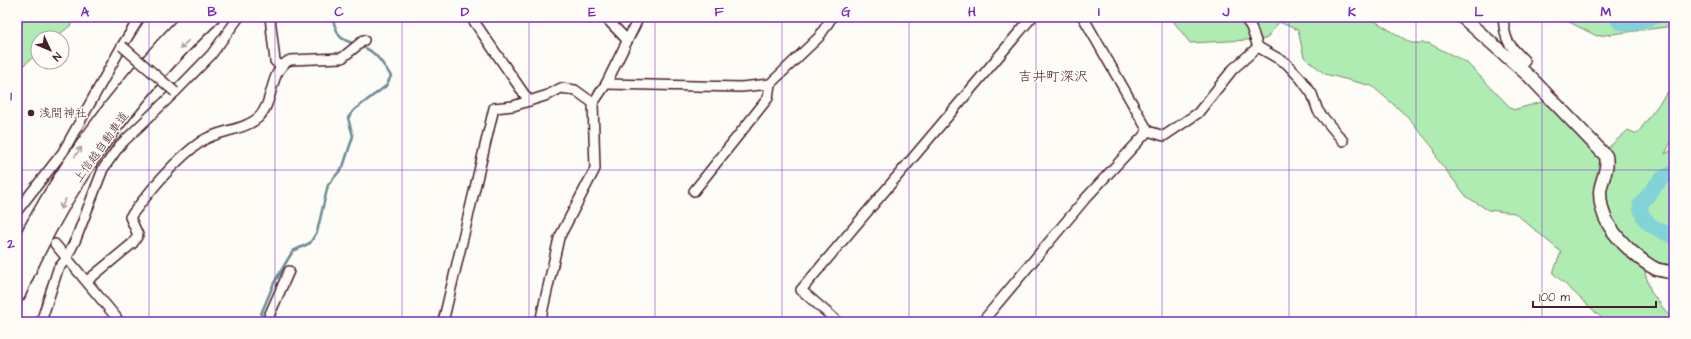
<svg xmlns="http://www.w3.org/2000/svg" width="1691" height="339" viewBox="0 0 1691 339" font-family="'Architects Daughter','Klee One',sans-serif">
	<style>
		.green { fill: #aeecb2; stroke: #7c866e }
		.lines { fill: none; stroke-linecap: round; stroke-linejoin: round }
		.stream { stroke: #6b8b93; stroke-width: 2.5 }
		.river { stroke: #81d3d8; stroke-width: 15 }
		.street-tunnel { stroke: #d9d0ce; stroke-width: 9; stroke-dasharray: 9 4.5; stroke-linecap: butt }
		.street-casing { stroke: #4a1f2b; stroke-width: 12 }
		.secondary-casing { stroke: #4a1f2b; stroke-width: 15 }
		.highway-casing { stroke: #4a1f2b; stroke-width: 19 }
		.street { stroke: #fdfcf7; stroke-width: 9 }
		.secondary { stroke: #fdfcf7; stroke-width: 12 }
		.highway { stroke: #fdfcf7; stroke-width: 16 }
		.street-bridge-casing { stroke: #4a1f2b; stroke-width: 12; stroke-linecap: butt }
		.street-bridge { stroke: #fdfcf7; stroke-width: 9 }
		.oneway { stroke: #ac999b }
		.grid { fill: none; stroke: #7b2cbf; stroke-width: 1; stroke-opacity: 0.55 }
		.poi-dot { fill: #4a1f2b; stroke: #fdfcf7; stroke-width: 1.5 }
		.labels { text-anchor: middle; stroke-width: 3; stroke-linejoin: round; paint-order: stroke }
		.poi-label { font-size: 12px; fill: #4a1f2b; stroke: #fdfcf7; text-anchor: start }
		.street-label { font-size: 12px; fill: #4a1f2b; stroke: #fdfcf7 }
		.quarter-label { font-size: 14px; fill: #4a1f2b; stroke: #fdfcf7 }
		.neatline { fill: none; stroke: #7b2cbf; stroke-width: 1.5 }
		.grid-label { font-size: 13px; text-anchor: middle; font-weight: bold; fill: #7b2cbf }
	</style>
	<rect width="100%" height="100%" fill="#fdfcf7"/>
	<filter id="ink" filterUnits="userSpaceOnUse"><feTurbulence type="fractalNoise" baseFrequency=".025" numOctaves="2"/><feDisplacementMap in="SourceGraphic" scale="8" xChannelSelector="R" yChannelSelector="G"/><feConvolveMatrix kernelMatrix="1 2 1 2 8 2 1 2 1" color-interpolation-filters="sRGB"/></filter>
	<g filter="url(#ink)">
		<g class="green">
			<polygon points="17,17 81,17 55,38 38,38 38,53 17,71"/>
			<polygon points="1170,17 1368,17 1411,43 1428,43 1466,62 1513,110 1542,102 1608,148 1628,130 1637,134 1674,83 1674,136 1665,154 1674,149 1674,265 1653,262 1645,273 1651,292 1674,322 1606,322 1553,273 1561,252 1515,213 1488,210 1467,197 1437,159 1434,149 1407,116 1372,86 1325,74 1304,57 1298,30 1279,22 1266,39 1190,43"/>
			<polygon points="1559,17 1674,17 1674,26 1597,36"/>
		</g>
		<g class="lines">
			<g class="stream">
				<path d="M331 17C340 34 334 38 356 44"/>
				<path d="M263 322 261 314 274 283 288 259 293 251 310 243 317 232 328 185 343 167 353 136 348 118 354 110 386 86 391 76C383 64 375 50 360 46"/>
			</g>
			<g class="river">
				<polyline points="1617,17 1619,22 1631,24 1654,17"/>
				<path d="M1674 172 1661 179 1640 205C1642 226 1657 228 1674 237"/>
			</g>
			<polyline class="street-tunnel" points="17,224 34,233"/>
			<g class="street-casing">
				<g id="street">
					<polyline points="270,17 275,61 281,67"/>
					<polyline points="471,17 529,101"/>
					<polyline points="605,17 627,40"/>
					<polyline points="1083,17 1148,131 1164,136 1198,113 1233,69 1258,47"/>
					<polyline points="1244,17 1251,27 1258,47 1286,63 1301,79 1312,94 1318,111 1343,141"/>
					<path d="M1503 17C1505 42 1508 44 1525 61L1519 68"/>
					<polyline points="606,84 741,87 770,84 819,37 832,17"/>
					<polyline points="694,191 768,98 770,84"/>
					<polyline points="17,211 63,152 122,46 140,17"/>
					<polyline points="55,244 116,317 119,322"/>
					<path d="M87 281 133 243 138 235 130 217C151 190 173 161 202 141 218 130 243 131 258 118 275 102 268 71 290 60L342 58 364 40"/>
					<polyline points="41,322 58,269 66,259 76,239 103,169 120,145 175,92 211,55 239,17"/>
					<polyline points="270,322 269,316 289,271"/>
					<polyline points="443,322 494,108 513,106 548,95 561,88 575,90 593,103"/>
					<polyline points="540,322 559,238 595,169 593,103 606,84 639,17"/>
					<polyline points="838,322 801,290 1032,17"/>
					<polyline points="982,322 1085,199 1148,131"/>
				</g>
			</g>
			<g class="secondary-casing">
				<path id="secondary" d="M1462 17 1530 77 1606 156C1609 169 1601 180 1600 192 1600 218 1613 234 1631 251 1639 258 1646 264 1656 269 1661 271 1668 271 1674 273"/>
			</g>
			<g class="highway-casing">
				<g id="highway">
					<path d="M17 259C61 168 121 89 191 17"/>
					<path d="M17 294C60 190 130 94 211 17"/>
				</g>
			</g>
			<use href="#street" class="street"/>
			<use href="#secondary" class="secondary"/>
			<use href="#highway" class="highway"/>
			<g class="street-bridge-casing">
				<polyline id="street-bridge" points="122,46 175,92"/>
			</g>
			<use href="#street-bridge" class="street-bridge"/>
		</g>
		<defs><path id="oneway-shaft" d="M-6 0H5M1.5-3L5.5 0L1.5 3" fill="none" stroke-width="1.6" stroke-linecap="round" stroke-linejoin="round"/></defs>
		<g class="oneway">
			<use href="#oneway-shaft" transform="translate(184 45) rotate(133)"/>
			<use href="#oneway-shaft" transform="translate(78 152) rotate(-55)"/>
			<use href="#oneway-shaft" transform="translate(63 204) rotate(119)"/>
		</g>
	</g>
	<path class="grid" d="M149 17V322M275 17V322M402 17V322M529 17V322M655 17V322M782 17V322M909 17V322M1036 17V322M1162 17V322M1289 17V322M1416 17V322M1542 17V322M17 170H1674"/>
	<circle class="poi-dot" cx="31" cy="113" r="4"/>
	<g class="labels">
		<g class="poi-label">
			<text x="39" y="117">浅間神社</text>
		</g>
		<g class="street-label">
			<text transform="translate(101 147) rotate(-54)" y="4">上信越自動車道</text>
		</g>
		<g class="quarter-label">
			<text x="1053" y="81">吉井町深沢</text>
		</g>
	</g>
	<rect width="1691" height="339" fill="none" stroke="#fdfcf7" stroke-width="44"/>
	<g transform="translate(50 50) rotate(134)"><circle r="19" fill="#fdfcf7" stroke="#b5a4a5"/>
	<path d="M0-3L7 15L0 10L-7 15Z" fill="#4a1f2b"/>
	<text y="-6" font-size="11" font-weight="bold" text-anchor="middle" fill="#4a1f2b">N</text>
	</g>
	<path d="M1533 301v6h123v-6" fill="none" stroke="#4a1f2b" stroke-width="2"/>
	<text x="1539" y="301" font-size="12" fill="#4a1f2b" stroke="#fdfcf7" stroke-width="3" paint-order="stroke">100 m</text>
	<rect x="22" y="22" width="1647" height="295" class="neatline"/>
	<g class="grid-label">
		<text x="85" y="16">A</text>
		<text x="212" y="16">B</text>
		<text x="339" y="16">C</text>
		<text x="465" y="16">D</text>
		<text x="592" y="16">E</text>
		<text x="719" y="16">F</text>
		<text x="846" y="16">G</text>
		<text x="972" y="16">H</text>
		<text x="1099" y="16">I</text>
		<text x="1226" y="16">J</text>
		<text x="1352" y="16">K</text>
		<text x="1479" y="16">L</text>
		<text x="1606" y="16">M</text>
		<text x="11" y="100">1</text>
		<text x="11" y="248">2</text>
	</g>
</svg>
